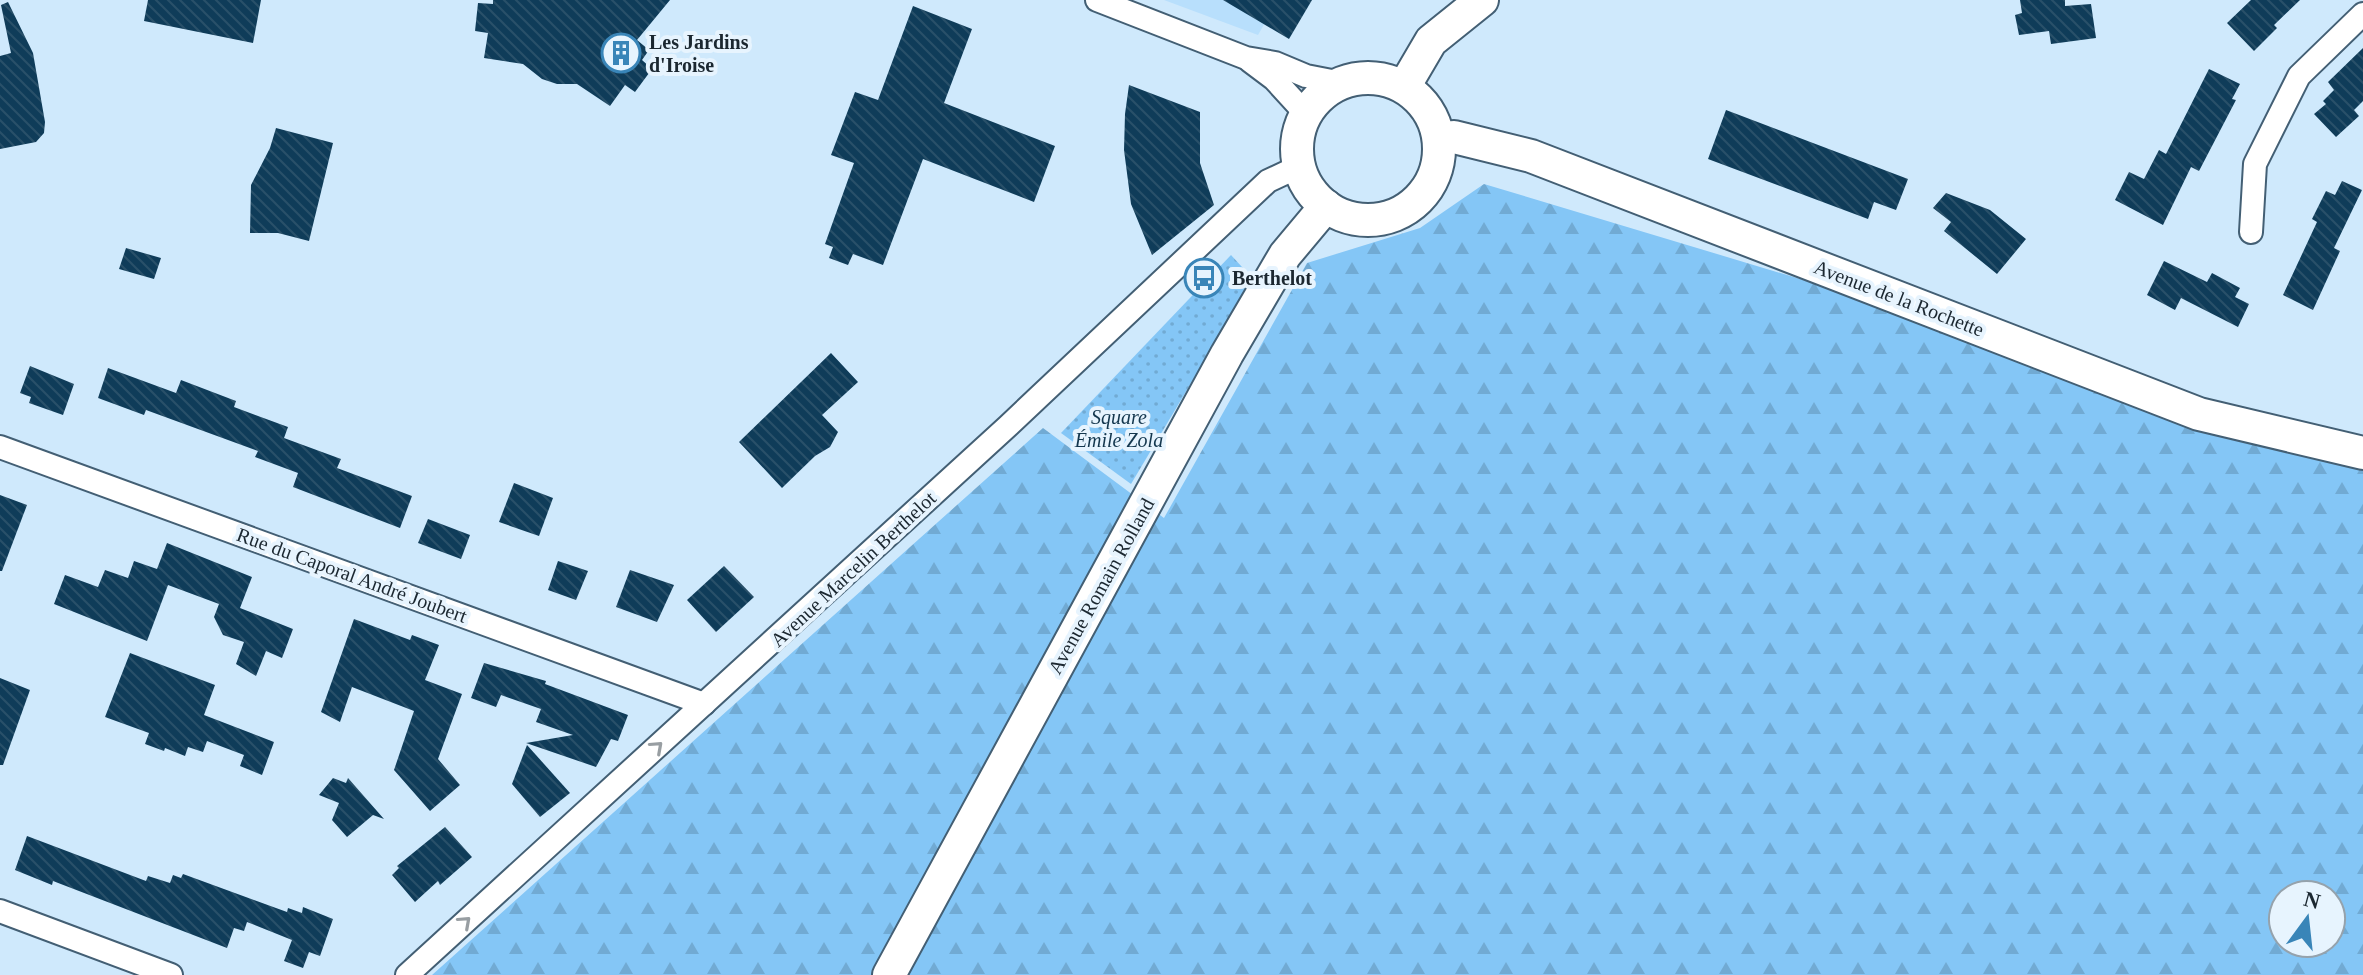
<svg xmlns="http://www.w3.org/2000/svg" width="2363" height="975" viewBox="0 0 2363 975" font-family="Georgia,serif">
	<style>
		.built { fill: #b8dffc }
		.grass { fill: url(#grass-dots) }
		.forest { fill: url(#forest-firs); fill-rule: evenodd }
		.building { fill: url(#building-back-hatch) }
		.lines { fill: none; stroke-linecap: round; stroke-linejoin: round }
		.street-casing { stroke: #435f74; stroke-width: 26 }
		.secondary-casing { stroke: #435f74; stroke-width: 36 }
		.street { stroke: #fff; stroke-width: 22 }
		.secondary { stroke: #fff; stroke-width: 32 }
		.oneway { stroke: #989ea2 }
		.labels { text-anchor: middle; stroke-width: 8; stroke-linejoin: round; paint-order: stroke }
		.poi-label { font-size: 20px; font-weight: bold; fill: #1b2730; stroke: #e7f4fe; text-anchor: start }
		.street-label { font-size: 20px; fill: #1b2730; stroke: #e7f4fe }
		.park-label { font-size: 20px; font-style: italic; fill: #14374e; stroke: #e7f4fe }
	</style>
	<defs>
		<pattern id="grass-dots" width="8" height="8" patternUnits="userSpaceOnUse" patternTransform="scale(2)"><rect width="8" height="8" fill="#84c6f6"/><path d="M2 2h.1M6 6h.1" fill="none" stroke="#71aad3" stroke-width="1.8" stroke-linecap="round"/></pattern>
		<pattern id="forest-firs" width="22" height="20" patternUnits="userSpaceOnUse" patternTransform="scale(2)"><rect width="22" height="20" fill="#84c6f6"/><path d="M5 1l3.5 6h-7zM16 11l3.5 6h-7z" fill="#71aad3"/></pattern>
		<pattern id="building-back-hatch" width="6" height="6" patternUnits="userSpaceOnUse" patternTransform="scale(2)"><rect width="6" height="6" fill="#0f3c59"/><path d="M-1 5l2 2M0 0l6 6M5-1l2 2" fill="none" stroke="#295069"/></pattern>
	</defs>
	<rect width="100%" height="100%" fill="#cfe9fc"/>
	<polygon class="built" points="1164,0 1278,0 1258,35"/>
	<polygon class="grass" points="1231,255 1253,279 1131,484 1061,433"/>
	<path class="forest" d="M1484 184 2363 448V975H432L1043 428 1164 518 1307 263 1420 228ZM2283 895H2331V943H2283Z"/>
	<g class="building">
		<polygon points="148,0 261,0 253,43 144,21"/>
		<polygon points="493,0 670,0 637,40 649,50 642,60 652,69 635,92 625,85 610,106 577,84 557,84 542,79 523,64 484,58 488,33 475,31 478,3 493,4"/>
		<polygon points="1223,0 1312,0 1289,39"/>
		<polygon points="2020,0 2065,0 2065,6 2091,4 2096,38 2051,44 2049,31 2019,35 2015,15 2022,13"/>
		<polygon points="2251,0 2300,0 2274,25 2277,28 2254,51 2227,23"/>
		<polygon points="8,2 33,53 45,122 44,133 36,142 0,149 0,56 11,53 1,5"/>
		<polygon points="913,6 972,29 944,103 1055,146 1034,202 923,159 883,265 853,254 848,265 829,258 833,247 825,244 854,163 831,155 855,92 878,100"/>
		<polygon points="2363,48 2363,101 2354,110 2359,116 2336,137 2314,114 2326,104 2323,101 2334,90 2328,82"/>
		<polygon points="2209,69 2240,84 2232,99 2236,100 2199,171 2191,167 2163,225 2115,200 2129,172 2144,179 2159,150 2166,154"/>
		<polygon points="1129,85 1200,112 1200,163 1214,205 1152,255 1131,204 1124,150 1125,114"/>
		<polygon points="1726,110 1908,179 1896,210 1874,202 1868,219 1708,159"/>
		<polygon points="276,128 333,143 309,241 278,233 250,233 251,185 270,148"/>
		<polygon points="2342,181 2362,190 2334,248 2340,251 2313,310 2283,295 2317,222 2312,219 2326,191 2335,195"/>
		<polygon points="1946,193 1990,210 2026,239 1997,274 1944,231 1951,222 1933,208"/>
		<polygon points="126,248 161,258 154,279 119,269"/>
		<polygon points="2164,261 2207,282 2212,273 2240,288 2235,297 2249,304 2238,327 2181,298 2175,310 2147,295"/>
		<polygon points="831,353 858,382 822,415 838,432 830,447 815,456 782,488 739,442"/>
		<polygon points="30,366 74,384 63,415 29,403 31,397 20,393"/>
		<polygon points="108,368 176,393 181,380 236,401 234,407 288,427 284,438 341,459 337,468 412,496 400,528 293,487 298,473 255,457 258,451 146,410 144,415 98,398"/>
		<polygon points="514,483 553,498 539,536 499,522"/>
		<polygon points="0,495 27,505 2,571 0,571"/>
		<polygon points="428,519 470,535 461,559 418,543"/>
		<polygon points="167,543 252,577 240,608 293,629 282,658 266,651 256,676 236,664 244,642 223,635 214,617 219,604 168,585 147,641 54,604 65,575 98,587 105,570 128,578 134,561 157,569"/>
		<polygon points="558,561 588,571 576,600 548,590"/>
		<polygon points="724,566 754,597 716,632 687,600"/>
		<polygon points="630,570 674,585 657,622 616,607"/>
		<polygon points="354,619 410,640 412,635 439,645 425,680 462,694 438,759 460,785 430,811 394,770 414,711 352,687 340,722 321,712"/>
		<polygon points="130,653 215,685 204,715 274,742 262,775 240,766 244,755 207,741 203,752 188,747 185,756 165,748 164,751 145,744 149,733 105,717"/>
		<polygon points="484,663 546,681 545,684 628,715 618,741 611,739 596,767 526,743 573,735 536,722 541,709 501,695 496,707 471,698"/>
		<polygon points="0,678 30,690 3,765 0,765"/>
		<polygon points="527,745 570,793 540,817 512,784"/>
		<polygon points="333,778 346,783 348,778 384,819 373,815 347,837 332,820 339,803 319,795"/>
		<polygon points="445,827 472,857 440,885 438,881 415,902 392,875 399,868 397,866"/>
		<polygon points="27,836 146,881 148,876 170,883 173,875 181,878 183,874 287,912 288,908 302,913 303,907 333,919 320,956 309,952 303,968 284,961 292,940 247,922 244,931 234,928 227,948 53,881 52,885 15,870"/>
	</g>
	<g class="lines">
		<g class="street-casing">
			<g id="street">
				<polyline points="1097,0 1246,58 1275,63 1306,76 1342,83"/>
				<polyline points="1250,61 1274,79 1306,114"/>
				<polyline points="2251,232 2255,164 2299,76 2363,14"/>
				<polyline points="0,447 704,704"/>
				<polyline points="0,911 171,975"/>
				<polyline points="407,975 1008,426 1268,181 1300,166"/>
			</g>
		</g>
		<g class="secondary-casing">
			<g id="secondary">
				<circle cx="1368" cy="149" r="71"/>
				<polyline points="1404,87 1431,41 1482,0"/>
				<polyline points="1439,140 1454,137 1531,156 2199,414 2363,453"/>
				<polyline points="889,975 1227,354 1285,255 1326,206"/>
			</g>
		</g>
		<use href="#street" class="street"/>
		<use href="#secondary" class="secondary"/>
	</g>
	<defs><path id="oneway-chevron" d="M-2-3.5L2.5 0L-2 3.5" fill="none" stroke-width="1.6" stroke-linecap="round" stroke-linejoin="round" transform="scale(2)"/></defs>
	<g class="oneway">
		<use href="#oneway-chevron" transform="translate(657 747) rotate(-42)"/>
		<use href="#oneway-chevron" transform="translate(465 922) rotate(-42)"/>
	</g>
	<defs>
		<g id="building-ring" transform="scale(2)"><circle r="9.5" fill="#e7f4fe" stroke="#3985b8" stroke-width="1.5"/><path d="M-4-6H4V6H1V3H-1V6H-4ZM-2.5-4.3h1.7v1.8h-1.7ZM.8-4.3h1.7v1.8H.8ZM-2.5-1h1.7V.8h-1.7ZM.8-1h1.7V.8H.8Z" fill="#3985b8"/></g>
		<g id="bus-ring" transform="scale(2)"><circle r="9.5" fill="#e7f4fe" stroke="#3985b8" stroke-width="1.5"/><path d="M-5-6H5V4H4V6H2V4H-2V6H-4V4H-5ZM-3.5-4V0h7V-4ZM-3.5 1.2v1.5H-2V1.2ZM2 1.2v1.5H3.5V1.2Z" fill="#3985b8"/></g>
	</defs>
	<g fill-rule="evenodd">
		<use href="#building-ring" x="621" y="53"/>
		<use href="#bus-ring" x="1204" y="278"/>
	</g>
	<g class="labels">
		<g class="poi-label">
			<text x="649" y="49">Les Jardins<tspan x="649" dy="23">d'Iroise</tspan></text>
			<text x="1232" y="285">Berthelot</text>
		</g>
		<g class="street-label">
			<text transform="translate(1899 298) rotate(21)" y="7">Avenue de la Rochette</text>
			<text transform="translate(853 569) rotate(-43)" y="7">Avenue Marcelin Berthelot</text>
			<text transform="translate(352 575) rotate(20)" y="7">Rue du Caporal André Joubert</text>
			<text transform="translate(1101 586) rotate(-61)" y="7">Avenue Romain Rolland</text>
		</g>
		<g class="park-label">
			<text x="1119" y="424">Square<tspan x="1119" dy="23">Émile Zola</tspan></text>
		</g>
	</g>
	<g transform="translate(2307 919) rotate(15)"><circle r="38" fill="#e7f4fe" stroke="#95a2ac" stroke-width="2"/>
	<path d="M0-6L14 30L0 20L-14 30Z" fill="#3985b8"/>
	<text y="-12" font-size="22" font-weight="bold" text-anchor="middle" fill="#1b2730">N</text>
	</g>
</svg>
